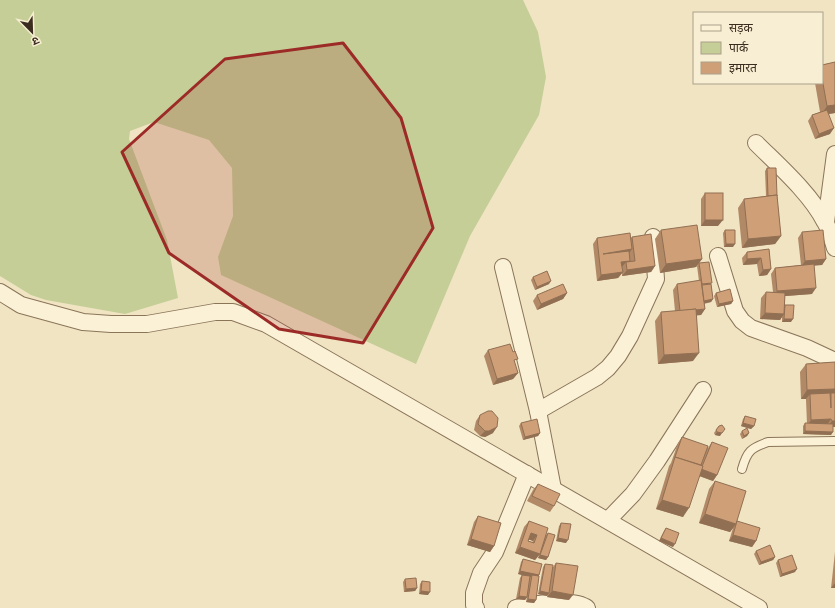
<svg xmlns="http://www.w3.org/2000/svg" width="835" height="608" viewBox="0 0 835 608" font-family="'PT Serif','Noto Sans Devanagari',serif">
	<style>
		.green { fill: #c5ce96 }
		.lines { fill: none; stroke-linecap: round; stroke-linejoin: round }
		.service-casing { stroke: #8b7559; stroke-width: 10 }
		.minor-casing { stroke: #8b7559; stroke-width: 18 }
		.service { stroke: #faf1d6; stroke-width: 8 }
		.minor { stroke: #faf1d6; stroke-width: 16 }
		.wall { fill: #b28966; fill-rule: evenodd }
		.shaded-wall { fill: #916f53 }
		.building { fill: #cf9f77; stroke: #916f53; fill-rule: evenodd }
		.marked { fill: #9c2b27; fill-opacity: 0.2; stroke: #9c2b27; stroke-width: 3; stroke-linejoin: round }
	</style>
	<rect width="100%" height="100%" fill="#f0e4c3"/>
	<polygon class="green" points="0,0 523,0 538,32 546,77 539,115 470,236 416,364 221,275 218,257 233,216 232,168 209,140 154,122 130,131 129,139 167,240 178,298 125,314 46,300 31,295 0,276"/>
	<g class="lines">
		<g class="service-casing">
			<path id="service" d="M742 469C747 451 751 448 768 442L835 441"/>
		</g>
		<g class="minor-casing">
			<g id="minor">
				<path d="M756 143C779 166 810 193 825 222 830 230 832 239 835 248"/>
				<polyline points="826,222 835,154"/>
				<polyline points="718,256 735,311 742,321 751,328 807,348 835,361"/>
				<polyline points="503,267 538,411"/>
				<polyline points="0,292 21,305 83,322 111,324 147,324 215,312 233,312 266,324 759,608"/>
				<polyline points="553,489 538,411 597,377 608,368 618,356 630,336 656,279 653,237"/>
				<polyline points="608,520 633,494 657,461 703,390"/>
				<polyline points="476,608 474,605 474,593 481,573 495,552 527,474"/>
				<path d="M516 608C532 604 574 598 587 608"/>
			</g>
		</g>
		<use href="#service" class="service"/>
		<use href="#minor" class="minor"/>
	</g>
	<g class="wall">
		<polygon points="835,62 835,113 829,114 830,134 815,139 808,121 812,115 820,112 815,83 822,83 822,65"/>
		<polygon points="767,168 777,196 781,236 775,244 742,248 738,208 744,199 766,196 765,171"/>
		<polygon points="705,193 718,226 701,226 701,199"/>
		<polygon points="661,230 702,259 696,267 660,273 655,239"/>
		<polygon points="725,230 733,247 724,247 723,233"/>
		<polygon points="802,232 826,259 822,265 814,265 812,294 785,296 785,305 791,322 782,322 782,317 780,320 760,319 761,298 766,292 773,292 771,274 775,268 801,265 798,238"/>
		<polygon points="632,237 655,266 651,272 622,276 622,273 618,278 597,281 593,244 597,238 631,238"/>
		<polygon points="769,249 771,269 767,275 759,276 757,264 743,265 742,258 747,252"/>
		<polygon points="699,263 711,284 713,299 711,302 704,304 705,309 701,315 697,315 693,361 658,364 655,321 661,312 675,311 673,290 677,284 699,281 697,266"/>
		<polygon points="533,277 549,284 535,290 531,280"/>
		<polygon points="567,293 563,299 537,310 533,301 537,295"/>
		<polygon points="716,293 733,301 731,304 717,307 714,296"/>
		<polygon points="488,350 515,363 518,373 513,379 493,385 484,356"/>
		<polygon points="835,362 835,427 833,427 831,435 803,434 803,426 805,423 807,424 806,400 806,399 801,399 800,372 806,364"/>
		<polygon points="480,415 493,433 485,437 480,436 474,430 476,421"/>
		<polygon points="745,416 754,426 751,429 741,426 743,419"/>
		<polygon points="521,423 540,433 538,436 523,440 519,426"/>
		<polygon points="719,426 720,436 715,435 714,433"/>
		<polygon points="742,431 749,433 747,436 742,439 740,434"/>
		<polygon points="682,437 708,448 712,442 717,475 713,481 699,476 683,517 656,509 669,466 671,463 678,443"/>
		<polygon points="715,481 736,523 737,521 756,541 752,547 729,541 733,528 730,532 699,523 709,489"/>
		<polygon points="538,484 554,506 550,512 527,501 533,490"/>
		<polygon points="478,516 494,546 490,552 467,545 474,522"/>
		<path d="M529 521 546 535 548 533V557L546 560 538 558 541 550 540 554 535 560 515 553 524 527ZM529 539 533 541 532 542 528 541Z"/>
		<polygon points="561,523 566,543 556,541 559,526"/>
		<polygon points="666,528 673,547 659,541 664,531"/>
		<polygon points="756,551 775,557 773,560 759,565 754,554"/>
		<polygon points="835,552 835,588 831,588"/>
		<polygon points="523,559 539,575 539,576 536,600 534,603 526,602 528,590 527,597 525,600 516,599 520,578 522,575 518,574 521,562"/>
		<polygon points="778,560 795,572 780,577 776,563"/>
		<polygon points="556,563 569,600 547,597 548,595 547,596 538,594 543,567 545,564 553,567"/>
		<polygon points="405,579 417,588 415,591 404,592 403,582"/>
		<polygon points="422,581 428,595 419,594 420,584"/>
	</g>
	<g class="shaded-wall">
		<polygon points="835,105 835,113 821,115 827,106"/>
		<polygon points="834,128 830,134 815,139 819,134"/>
		<polygon points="705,220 723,220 718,226 701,226"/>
		<polygon points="781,236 775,244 742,248 748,239"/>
		<polygon points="726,244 735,244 733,247 724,247"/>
		<polygon points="632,249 628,255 603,254"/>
		<polygon points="761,258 757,264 743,265 747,259"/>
		<polygon points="702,259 696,267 660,273 666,264"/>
		<polygon points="826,259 822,265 801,267 805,261"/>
		<polygon points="630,261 626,267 626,262 622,267 617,268 621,262"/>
		<polygon points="655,266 651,272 622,276 627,270"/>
		<polygon points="771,269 767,275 759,276 763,270"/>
		<polygon points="623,272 618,278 597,281 601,275"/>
		<polygon points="551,281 549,284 535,290 537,287"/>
		<polygon points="816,288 812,294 773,297 777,291"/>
		<polygon points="567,293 563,299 537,310 541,304"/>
		<polygon points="713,299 711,302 700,304 702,301"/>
		<polygon points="733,301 731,304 717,307 719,304"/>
		<polygon points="705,309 701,315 676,318 681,312"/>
		<polygon points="765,313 784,314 780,320 760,319"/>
		<polygon points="784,319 793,319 791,322 782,322"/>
		<polygon points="699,353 693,361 658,364 664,355"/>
		<polygon points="518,373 513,379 493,385 497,379"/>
		<polygon points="835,389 835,397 831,393 828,398 810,394 806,399 801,399 807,390"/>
		<polygon points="831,419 827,425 807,426 811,420"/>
		<polygon points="832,421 835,421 835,427 827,427"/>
		<polygon points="743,423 754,426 751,429 741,426"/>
		<polygon points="497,427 493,433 485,437 480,436 485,431"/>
		<polygon points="805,431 833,432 831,435 803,434"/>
		<polygon points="717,432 722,433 720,436 715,435"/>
		<polygon points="540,433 538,436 523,440 525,437"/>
		<polygon points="749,433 747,436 742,439 744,436"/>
		<polygon points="701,469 717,475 713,481 697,475"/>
		<polygon points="662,500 689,508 683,517 656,509"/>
		<polygon points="705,514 736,524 730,532 699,523"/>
		<polygon points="531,533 537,535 533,541 527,539"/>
		<polygon points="733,535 756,541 752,547 729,541"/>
		<polygon points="558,538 568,540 566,543 556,541"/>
		<polygon points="661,538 675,544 673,547 659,541"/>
		<polygon points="471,539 494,546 490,552 467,545"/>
		<polygon points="520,547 540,554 535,560 515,553"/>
		<polygon points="540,555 548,557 546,560 538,558"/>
		<polygon points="775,557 773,560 759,565 761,562"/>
		<polygon points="797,569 795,572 780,577 782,574"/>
		<polygon points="520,571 539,575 537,578 532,575 531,577 518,574"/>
		<polygon points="835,583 835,588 831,588"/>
		<polygon points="417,588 415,591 404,592 406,589"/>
		<polygon points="421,591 430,592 428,595 419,594"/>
		<polygon points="540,591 549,593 547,596 538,594"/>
		<polygon points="552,591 573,595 569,600 547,597"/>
		<polygon points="519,596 527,597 525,600 516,599"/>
		<polygon points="528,599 536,600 534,603 526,602"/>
	</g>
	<g class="building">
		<polygon points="835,62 835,105 827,106 822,78 822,65"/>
		<polygon points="827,110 834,128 819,134 812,115"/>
		<polygon points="767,168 776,168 777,196 777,195 768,196"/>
		<rect x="705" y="193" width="18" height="27"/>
		<polygon points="777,195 781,236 748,239 744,199"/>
		<polygon points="697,225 702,259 666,264 661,230"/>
		<polygon points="725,230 735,230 735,244 726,244"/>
		<polygon points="823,230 826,259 805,261 802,232"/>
		<polygon points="630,233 632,249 603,254 629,251 630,261 621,262 623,272 601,275 597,238"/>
		<polygon points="651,234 655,266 627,270 626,262 635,261 632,237"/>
		<polygon points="769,249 771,269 763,270 761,258 747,259 747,252"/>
		<polygon points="709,262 712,283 702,284 699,263"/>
		<polygon points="814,264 816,288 777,291 775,268"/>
		<polygon points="547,271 551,281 537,287 533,277"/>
		<polygon points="701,280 705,309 696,310 696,309 680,311 677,284"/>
		<polygon points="563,284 567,293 541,304 537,295"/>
		<polygon points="711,284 713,299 704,301 702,285"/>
		<polygon points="730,289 733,301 719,304 716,293"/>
		<polygon points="766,292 785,293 784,314 765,313"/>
		<polygon points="785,305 794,305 793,319 784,319"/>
		<polygon points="696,309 699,353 664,355 661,312"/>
		<polygon points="510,344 513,352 515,351 518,359 514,360 518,373 497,379 488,350"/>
		<polygon points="835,362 835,389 807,390 806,364"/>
		<polygon points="830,393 831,408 831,393 835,393 835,421 832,421 831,419 811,420 810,394"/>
		<polygon points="488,411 492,411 498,418 497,427 489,431 485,431 478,424 480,415"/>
		<polygon points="745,416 756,419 754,426 743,423"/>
		<polygon points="537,419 540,433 525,437 521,423"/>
		<polygon points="805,423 833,424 833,432 805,431"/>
		<polygon points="722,425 725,429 722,433 717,432 716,430 719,426"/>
		<polygon points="747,428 749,433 744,436 742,431"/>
		<polygon points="682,437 708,446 701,465 675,457"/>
		<polygon points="712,442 728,448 717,475 701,469"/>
		<polygon points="675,457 703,466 689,508 662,500"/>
		<polygon points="715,481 746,491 736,524 705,514"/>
		<polygon points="538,484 560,494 554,506 532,496"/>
		<polygon points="478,516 501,523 494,546 471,539"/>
		<path d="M529 521 548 528 540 554 520 547ZM531 533 537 535 534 543 528 541Z"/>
		<polygon points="737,521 760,528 756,541 733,535"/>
		<polygon points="561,523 571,524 568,540 558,538"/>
		<polygon points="666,528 679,533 675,544 661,538"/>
		<polygon points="548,533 555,535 548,557 540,555"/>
		<polygon points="770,545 775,557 761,562 756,551"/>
		<polygon points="792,555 797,569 782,574 778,560"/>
		<polygon points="523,559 542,564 539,575 520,571"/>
		<polygon points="556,563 578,566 573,595 552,591"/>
		<polygon points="545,564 553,565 549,593 540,591"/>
		<polygon points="522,575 530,576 527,597 519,596"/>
		<polygon points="532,575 539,576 536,600 528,599"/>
		<polygon points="416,578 417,588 406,589 405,579"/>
		<polygon points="422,581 430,582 430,592 421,591"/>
	</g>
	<path class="marked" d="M343 43 401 118 433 228 363 343 279 329 169 253 122 152 225 59Z"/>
	<rect x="693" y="12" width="130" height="72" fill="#f7eed3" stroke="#aba08b"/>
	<rect x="701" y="25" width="20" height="6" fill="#faf1d6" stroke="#aba08b"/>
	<text x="729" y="32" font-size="12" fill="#3a2c1e">सड़क</text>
	<rect x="701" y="42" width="20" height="12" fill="#c5ce96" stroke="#aba08b"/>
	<text x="729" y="52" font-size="12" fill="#3a2c1e">पार्क</text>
	<rect x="701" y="62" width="20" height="12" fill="#cf9f77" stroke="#aba08b"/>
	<text x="729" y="72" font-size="12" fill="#3a2c1e">इमारत</text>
	<g transform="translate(32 32) rotate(157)" stroke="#f7eed3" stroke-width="3" paint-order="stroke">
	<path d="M0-3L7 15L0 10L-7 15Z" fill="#3a2c1e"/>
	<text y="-6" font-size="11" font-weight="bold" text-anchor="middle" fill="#3a2c1e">उ</text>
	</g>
</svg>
